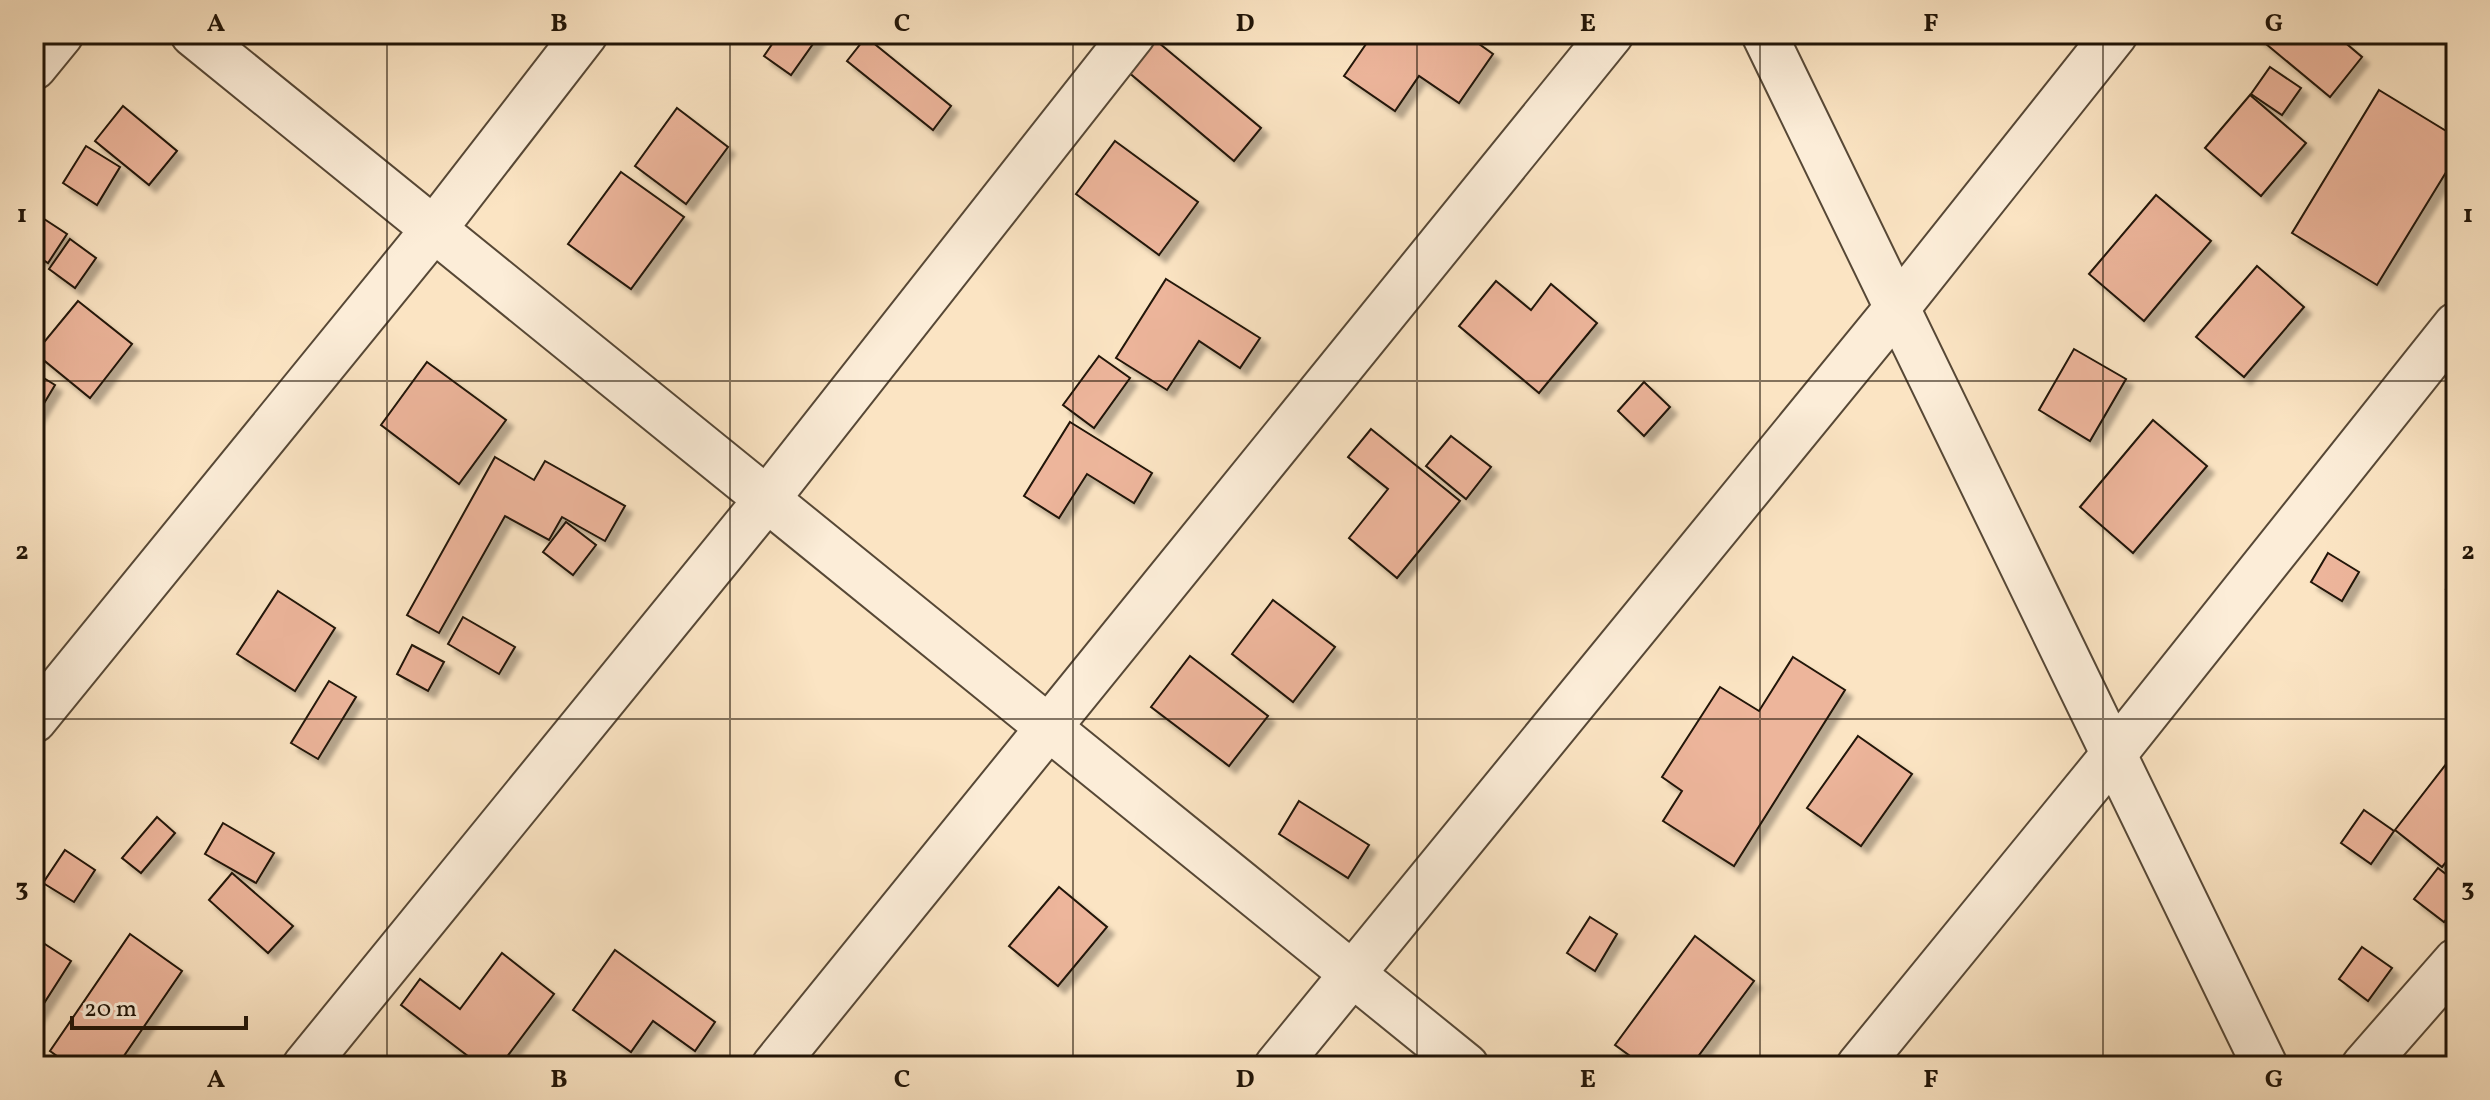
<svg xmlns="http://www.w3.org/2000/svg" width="2490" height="1100" viewBox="0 0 2490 1100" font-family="Vollkorn,serif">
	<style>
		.building { fill: #edb59b; stroke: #201407; stroke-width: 2; filter: url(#shadow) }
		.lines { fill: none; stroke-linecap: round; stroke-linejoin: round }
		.minor-casing { stroke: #574836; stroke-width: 48 }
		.tertiary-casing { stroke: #574836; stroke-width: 48 }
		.minor { stroke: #fcedd8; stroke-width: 44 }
		.tertiary { stroke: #fcedd8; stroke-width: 44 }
		.grid { fill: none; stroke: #201407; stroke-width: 2; stroke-opacity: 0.55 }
		.neatline { fill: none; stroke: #201407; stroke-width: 3 }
		.grid-label { font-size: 26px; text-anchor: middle; font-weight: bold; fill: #201407 }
	</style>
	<defs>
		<filter id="shadow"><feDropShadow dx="7" dy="7" stdDeviation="2" flood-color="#0004"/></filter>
	</defs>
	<rect width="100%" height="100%" fill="#fbe4c3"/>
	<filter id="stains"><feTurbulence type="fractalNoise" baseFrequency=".0025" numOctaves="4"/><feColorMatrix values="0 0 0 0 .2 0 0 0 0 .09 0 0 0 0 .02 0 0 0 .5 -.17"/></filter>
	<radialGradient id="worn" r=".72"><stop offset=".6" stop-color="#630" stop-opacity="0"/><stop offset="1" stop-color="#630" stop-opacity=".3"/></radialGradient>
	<g class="building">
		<polygon points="779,34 820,34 791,75 764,56"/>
		<polygon points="1373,34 1465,34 1493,54 1459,103 1419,76 1395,111 1344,76"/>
		<polygon points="2254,34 2335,34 2362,57 2330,97"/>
		<polygon points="866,37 951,106 933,130 847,61"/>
		<polygon points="1153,38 1261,128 1234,161 1127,71"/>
		<polygon points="2270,67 2301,88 2282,115 2251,94"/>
		<polygon points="2379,90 2456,137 2456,156 2377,285 2292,233"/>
		<polygon points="2250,95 2306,143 2261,196 2205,148"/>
		<polygon points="123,106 177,151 149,185 95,141"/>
		<polygon points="677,108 728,147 686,204 635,166"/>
		<polygon points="1115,141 1198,202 1159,255 1076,194"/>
		<polygon points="86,146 120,167 97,205 63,183"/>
		<polygon points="621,172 684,217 631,289 568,244"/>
		<polygon points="2156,195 2211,241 2144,321 2089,274"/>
		<polygon points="38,215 67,234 48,263 34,254 34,221"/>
		<polygon points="70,239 96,258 75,288 49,269"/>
		<polygon points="2257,266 2304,307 2244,377 2196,337"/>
		<polygon points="1166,279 1260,338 1240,368 1199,341 1167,390 1116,358"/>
		<polygon points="1496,281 1531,310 1551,284 1597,323 1539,393 1459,326"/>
		<polygon points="78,301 132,344 90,398 35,353"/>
		<polygon points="2074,349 2126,379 2090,441 2039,410"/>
		<polygon points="1099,356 1130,378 1094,428 1063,405"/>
		<polygon points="427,362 506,420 459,484 381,425"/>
		<polygon points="34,372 55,385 34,420"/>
		<polygon points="1644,382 1670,407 1644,436 1618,411"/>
		<polygon points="2153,420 2207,466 2133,553 2080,507"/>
		<polygon points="1070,422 1152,473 1134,503 1087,474 1059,518 1024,496"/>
		<polygon points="1371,429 1460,501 1397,578 1349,538 1388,489 1348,457"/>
		<polygon points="1451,436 1491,467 1466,499 1426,466"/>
		<polygon points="495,457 534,480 545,461 625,506 605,541 562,517 549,540 505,516 439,633 407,615"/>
		<polygon points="566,522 596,545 573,575 543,552"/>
		<polygon points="2328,553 2359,572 2342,601 2311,582"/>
		<polygon points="2456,575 2456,596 2446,589"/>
		<polygon points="278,591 335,628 295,691 237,654"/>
		<polygon points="1273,600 1335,647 1293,702 1232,654"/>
		<polygon points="463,617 515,647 499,674 448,644"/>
		<polygon points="412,645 444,662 428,691 397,674"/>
		<polygon points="1190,656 1268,716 1229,766 1151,707"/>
		<polygon points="1793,657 1845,690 1734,866 1663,821 1682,791 1662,777 1720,687 1759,711"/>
		<polygon points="329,681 356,697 318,759 291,743"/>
		<polygon points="1858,736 1912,774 1861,846 1807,808"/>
		<polygon points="2447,763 2456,770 2456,850 2442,867 2395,830"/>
		<polygon points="1299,801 1369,845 1348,878 1279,834"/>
		<polygon points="2364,810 2394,831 2371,864 2341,843"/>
		<polygon points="157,817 175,833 141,873 122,858"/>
		<polygon points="223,823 274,853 256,883 205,854"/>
		<polygon points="65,850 95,870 74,902 43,883"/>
		<polygon points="2438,868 2456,882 2456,907 2444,922 2414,899"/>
		<polygon points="232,873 293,926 268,953 209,900"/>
		<polygon points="1059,887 1107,927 1058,986 1009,946"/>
		<polygon points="1590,917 1617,934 1595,971 1567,953"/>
		<polygon points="130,934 182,971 117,1066 71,1066 50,1051"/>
		<polygon points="1695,936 1754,981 1691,1066 1644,1066 1615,1045"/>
		<polygon points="34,937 71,961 34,1019"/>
		<polygon points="2362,947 2392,968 2368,1001 2339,979"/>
		<polygon points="615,950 715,1022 695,1051 653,1021 631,1052 573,1010"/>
		<polygon points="502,953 554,994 500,1066 481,1066 401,1005 420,979 460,1009"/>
	</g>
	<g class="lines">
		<g class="minor-casing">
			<g id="minor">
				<polyline points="193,34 1466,1066"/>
				<polyline points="34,67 61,34"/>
				<polyline points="34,720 434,229 585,34"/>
				<polyline points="305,1066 767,499 1133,34"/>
				<polyline points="774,1066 1611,34"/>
				<polyline points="1277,1066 1897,308 2115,34"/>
				<polyline points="1859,1066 2114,754 2456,325"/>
				<polyline points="2364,1066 2456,961"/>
			</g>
		</g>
		<g class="tertiary-casing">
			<polyline id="tertiary" points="1764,34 2265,1066"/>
		</g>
		<use href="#minor" class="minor"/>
		<use href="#tertiary" class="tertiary"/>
	</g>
	<path class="grid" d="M387 34V1066M730 34V1066M1073 34V1066M1417 34V1066M1760 34V1066M2103 34V1066M34 381H2456M34 719H2456"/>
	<rect width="2490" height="1100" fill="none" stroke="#fbe4c3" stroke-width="88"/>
	<path d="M72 1016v12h174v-12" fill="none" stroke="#201407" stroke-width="4"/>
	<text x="84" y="1016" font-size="24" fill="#201407" stroke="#fcedd8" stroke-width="6" paint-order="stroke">20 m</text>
	<rect x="44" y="44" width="2402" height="1012" class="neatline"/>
	<g class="grid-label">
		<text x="216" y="31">A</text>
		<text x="559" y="31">B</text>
		<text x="902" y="31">C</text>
		<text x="1245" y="31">D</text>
		<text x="1588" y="31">E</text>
		<text x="1931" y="31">F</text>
		<text x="2274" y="31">G</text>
		<text x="22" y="222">1</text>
		<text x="2468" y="222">1</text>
		<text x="22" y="559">2</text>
		<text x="2468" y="559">2</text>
		<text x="22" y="896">3</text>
		<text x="2468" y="896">3</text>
		<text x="216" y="1087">A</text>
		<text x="559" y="1087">B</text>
		<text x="902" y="1087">C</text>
		<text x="1245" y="1087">D</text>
		<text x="1588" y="1087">E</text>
		<text x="1931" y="1087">F</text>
		<text x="2274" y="1087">G</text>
	</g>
	<rect width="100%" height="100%" filter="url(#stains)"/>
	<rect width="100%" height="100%" fill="url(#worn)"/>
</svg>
